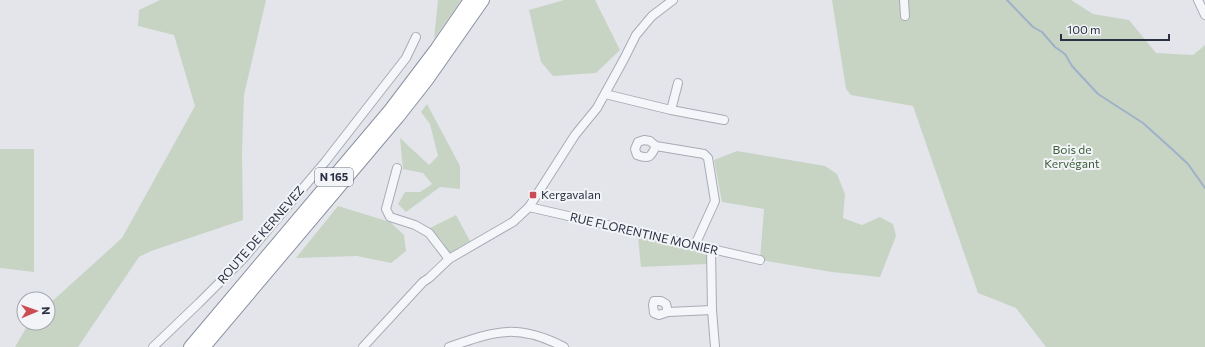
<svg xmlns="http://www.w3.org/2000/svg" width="1205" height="347" viewBox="0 0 1205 347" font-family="Commissioner,sans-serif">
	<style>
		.green { fill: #c7d4c4 }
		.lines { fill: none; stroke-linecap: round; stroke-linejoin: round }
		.stream { stroke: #9fb0c9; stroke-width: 2 }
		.minor-casing { stroke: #a8abb5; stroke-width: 10 }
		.highway-casing { stroke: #8a91a1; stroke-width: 14 }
		.minor { stroke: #f5f6f9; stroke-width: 8 }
		.highway { stroke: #fff; stroke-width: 12 }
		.poi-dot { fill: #cb4c53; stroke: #f2f4f8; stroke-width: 1.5 }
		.labels { text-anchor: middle; stroke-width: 4; stroke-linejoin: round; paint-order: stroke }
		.shield { fill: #f2f4f8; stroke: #676c79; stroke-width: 1 }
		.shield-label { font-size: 11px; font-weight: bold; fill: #2b3142 }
		.park-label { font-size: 12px; fill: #3c5e38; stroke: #f2f4f8 }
		.poi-label { font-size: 12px; fill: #2b3142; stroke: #f2f4f8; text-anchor: start }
		.street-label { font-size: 12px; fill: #2b3142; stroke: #f2f4f8 }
	</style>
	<rect width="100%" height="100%" fill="#e3e5eb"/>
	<g class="green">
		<polygon points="160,0 266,0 244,95 242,152 243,220 151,251 139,257 78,347 15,347 29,323 48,323 48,305 122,238 195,106 174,35 138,26 139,10"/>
		<polygon points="438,0 461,0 434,39"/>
		<polygon points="564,0 595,0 620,50 596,73 553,76 541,62 529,10"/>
		<polygon points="832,0 1071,0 1093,14 1129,20 1156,53 1193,55 1205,45 1205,347 1046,347 1016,308 978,293 913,106 851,95 846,89"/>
		<polygon points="427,104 460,166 460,189 440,187 406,212 398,204 405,192 420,192 432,184 423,173 403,169 400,138 429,165 438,156 430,124 421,112"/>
		<polygon points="0,149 34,149 34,272 0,268"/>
		<polygon points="737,151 825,166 837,174 845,194 843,218 862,225 880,217 893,224 896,236 880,277 832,272 760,260 764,209 722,202 714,160"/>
		<polygon points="338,206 390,222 404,235 406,251 391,263 357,256 296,258"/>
		<polygon points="456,215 470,241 449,254 445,250 443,242 428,229"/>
		<polygon points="638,237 704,250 707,255 707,264 641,267"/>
	</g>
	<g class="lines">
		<polyline class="stream" points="1007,0 1033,27 1042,32 1055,47 1065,54 1072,66 1098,94 1143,123 1173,150 1188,164 1205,188"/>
		<g class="minor-casing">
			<g id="minor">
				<polyline points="904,0 905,16"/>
				<polyline points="1198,0 1205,15"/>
				<polyline points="605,94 671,110 724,120"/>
				<polyline points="671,110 678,83"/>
				<path d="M656 146C651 156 650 160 637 155L635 149 638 142 644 140 650 141 656 146 704 154 708 158 715 201 695 245"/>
				<polyline points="397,168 386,209 390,217 415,225 429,233 449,259"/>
				<polyline points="529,207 760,260"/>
				<polyline points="711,249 712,310 715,347"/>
				<polyline points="668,312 659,315 654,313 653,305 654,301 661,301 666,304 668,312 712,310"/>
				<polyline points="153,347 199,303 243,259 325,162 406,58 416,37"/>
				<polyline points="363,347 423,282 429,278 449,259 513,222 529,207 575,135 597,108 624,59 636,35 652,16 673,0"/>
				<path d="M449 347C496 331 517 323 564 347"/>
			</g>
		</g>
		<g class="highway-casing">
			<g id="highway">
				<polyline points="190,347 390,110 437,48 470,0"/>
				<polyline points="204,347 398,117 427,80 483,0"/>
			</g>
		</g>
		<use href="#minor" class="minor"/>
		<use href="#highway" class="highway"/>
	</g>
	<rect class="poi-dot" x="529" y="191" width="8" height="8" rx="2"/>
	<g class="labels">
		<rect class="shield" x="315" y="168" width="38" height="18" rx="3"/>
		<g class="shield-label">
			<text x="334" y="181">N 165</text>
		</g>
		<g class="park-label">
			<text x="1072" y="154">Bois de<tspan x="1072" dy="14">Kervégant</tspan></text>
		</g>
		<g class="poi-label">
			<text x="541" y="199">Kergavalan</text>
		</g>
		<g class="street-label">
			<text transform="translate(644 234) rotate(13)" y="4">RUE FLORENTINE MONIER</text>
			<text transform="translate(261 235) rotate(-49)" y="4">ROUTE DE KERNEVEZ</text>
		</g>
	</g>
	<g transform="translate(36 311) rotate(88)"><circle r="19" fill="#f2f4f8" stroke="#a2a6af"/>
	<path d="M0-3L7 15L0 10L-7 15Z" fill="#cb4c53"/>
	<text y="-6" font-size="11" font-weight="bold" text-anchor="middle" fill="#2b3142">N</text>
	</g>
	<path d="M1061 34v6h108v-6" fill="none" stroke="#2b3142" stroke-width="2"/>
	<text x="1067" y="34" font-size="12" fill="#2b3142" stroke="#f2f4f8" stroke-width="3" paint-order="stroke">100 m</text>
</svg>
